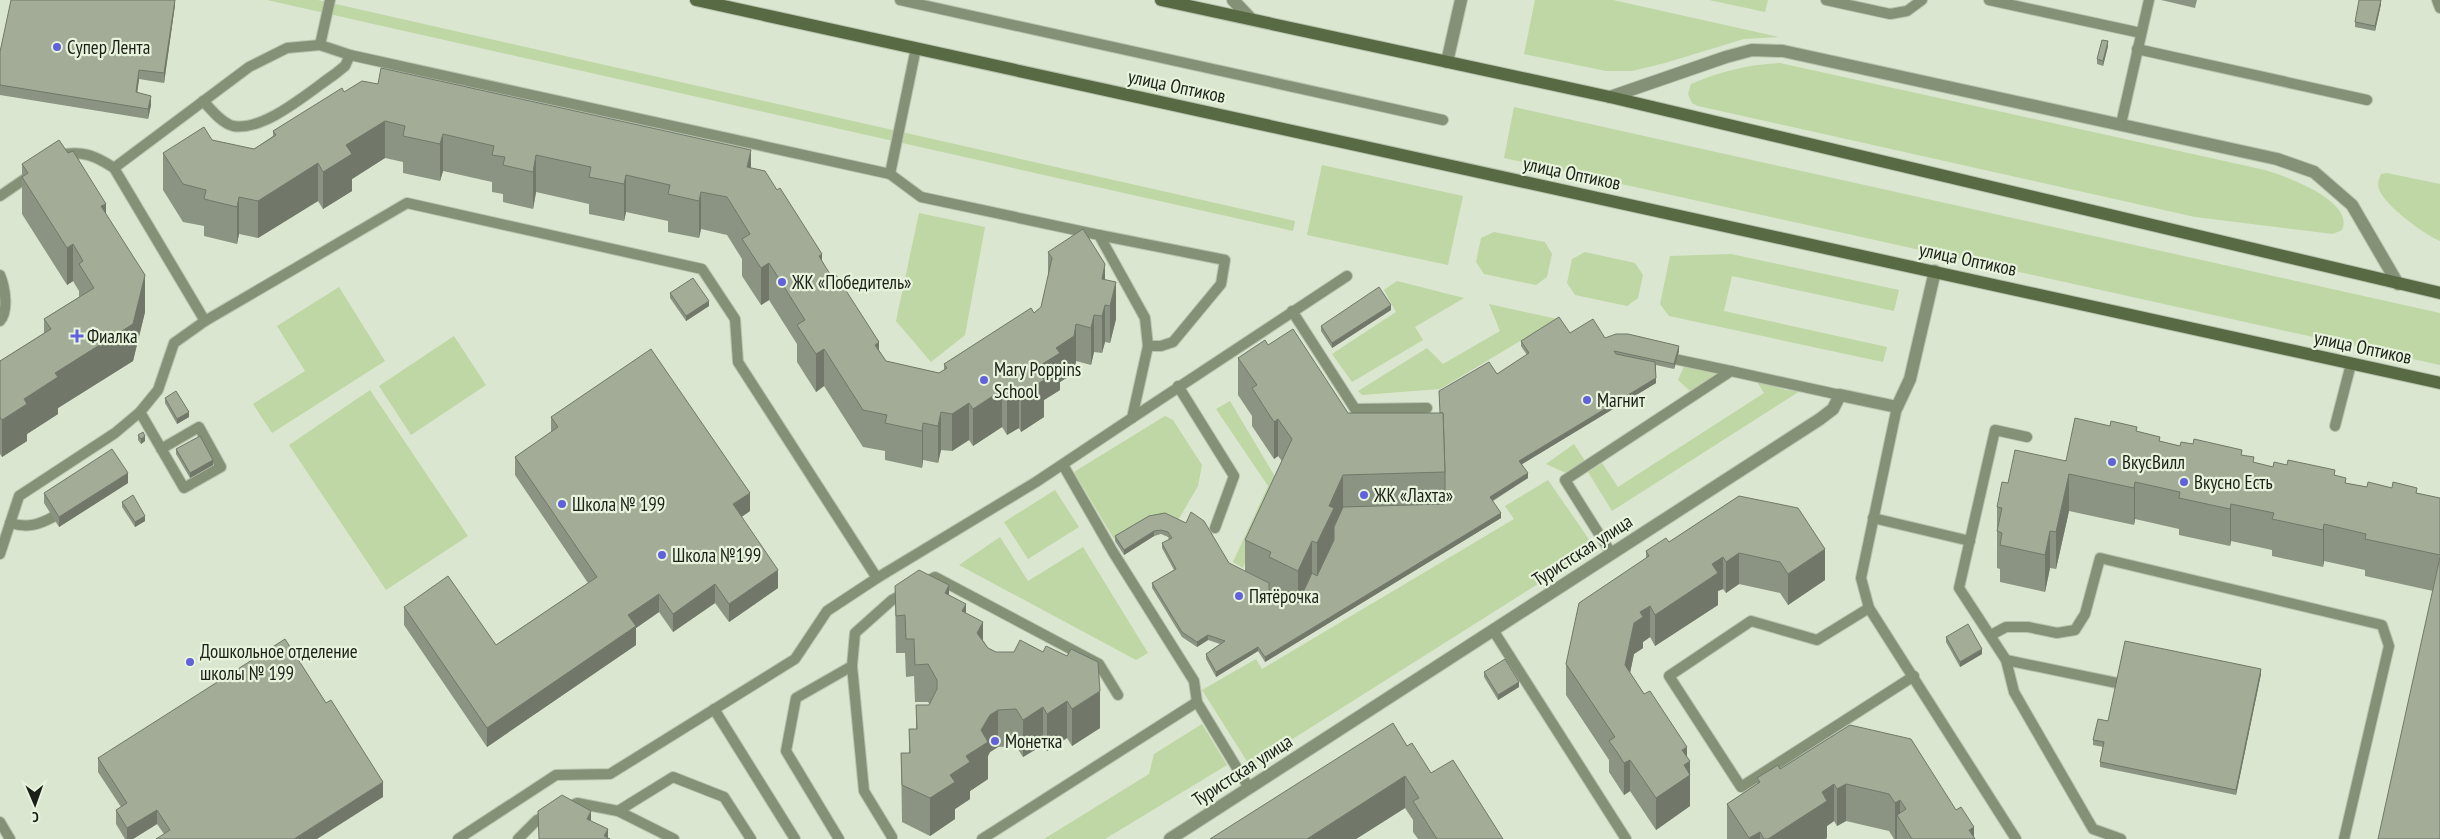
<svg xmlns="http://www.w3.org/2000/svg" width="2440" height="839" viewBox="0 0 2440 839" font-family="'PT Sans Narrow',sans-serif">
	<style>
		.green { fill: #bed7a4 }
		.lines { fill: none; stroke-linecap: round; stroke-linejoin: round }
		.lane-casing { stroke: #b8c2ae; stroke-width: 12 }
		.street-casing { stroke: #b8c2ae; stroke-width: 14 }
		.secondary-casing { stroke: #b8c2ae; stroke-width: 14 }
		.lane { stroke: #849176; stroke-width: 10 }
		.street { stroke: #849176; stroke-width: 12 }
		.secondary { stroke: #586a43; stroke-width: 12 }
		.wall { fill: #8b9482 }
		.shaded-wall { fill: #71786a }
		.building { fill: #a2ac97; stroke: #71786a }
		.poi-dot { fill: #6161da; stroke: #e7f3dc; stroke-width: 2 }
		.labels { text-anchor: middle; stroke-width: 4.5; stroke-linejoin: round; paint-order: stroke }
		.poi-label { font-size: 19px; fill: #1b1f17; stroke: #e7f3dc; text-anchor: start }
		.street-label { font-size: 19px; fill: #1b1f17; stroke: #e7f3dc }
	</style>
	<rect width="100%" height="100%" fill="#dae6cf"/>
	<g class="green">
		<polygon points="267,0 318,0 1295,221 1293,231"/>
		<polygon points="1535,0 1613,0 1779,37 1744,39 1665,63 1632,71 1606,71 1524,54"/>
		<polygon points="1709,0 1768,0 1765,12"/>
		<path d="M1780 63 2265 170C2285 176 2355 201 2342 230L2333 234 2195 217 1698 106 1692 103 1688 94 1691 84C1721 71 1747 65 1780 63Z"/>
		<polygon points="1514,107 2440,313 2440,365 1504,158"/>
		<polygon points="1322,165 1463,196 1448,265 1307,235"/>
		<path d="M2387 173 2440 184V241C2425 235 2384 205 2379 189 2377 184 2379 179 2381 174Z"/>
		<polygon points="919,213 985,227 965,335 931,362 896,321"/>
		<polygon points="1494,232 1545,242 1552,254 1547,277 1536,285 1484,274 1476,262 1481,238"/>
		<polygon points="1585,252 1635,263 1643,275 1638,298 1627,306 1575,295 1567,283 1572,259"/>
		<polygon points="1731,254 1899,290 1894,311 1732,276 1724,311 1887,347 1883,362 1669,316 1660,304 1670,256"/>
		<polygon points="1397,281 1464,298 1415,327 1423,340 1352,382 1332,354 1396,312 1384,290"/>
		<polygon points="339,287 385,361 272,433 253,404 305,371 277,326"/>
		<polygon points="1489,304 1557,319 1440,389 1362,395 1358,391 1427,348 1443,364 1500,331"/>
		<polygon points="454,336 486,385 411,435 379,386"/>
		<polygon points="1684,366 1717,373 1690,391 1678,380"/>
		<polygon points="1756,380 1786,390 1800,391 1612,511 1588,472 1602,463 1618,487 1764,393"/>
		<polygon points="370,390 468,536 386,590 289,445"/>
		<polygon points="1230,401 1280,485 1243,568 1233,562 1268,486 1216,409"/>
		<polygon points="1165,416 1173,420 1202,465 1198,486 1177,522 1135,526 1114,539 1074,472"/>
		<polygon points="1574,444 1585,461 1566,473 1546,464"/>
		<polygon points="1548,480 1595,548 1250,766 1202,690 1256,659 1262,669 1514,519 1505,506"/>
		<polygon points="1055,490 1079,527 1028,559 1004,522"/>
		<polygon points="1000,537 1028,581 1083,547 1148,653 1136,660 959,565"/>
		<polygon points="1202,724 1227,765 1105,839 1044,839 1149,774 1154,754"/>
	</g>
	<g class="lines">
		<g class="lane-casing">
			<g id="lane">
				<polyline points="900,0 1443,120"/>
				<polyline points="1826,0 1890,14 1907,11 1922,0"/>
				<polyline points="1989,0 2141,33"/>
				<polyline points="2437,0 2440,8"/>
				<polyline points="320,45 330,0"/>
				<polyline points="2137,49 2367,100"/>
				<path d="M203 101C211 109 221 123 233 126 264 132 310 91 335 74L345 66 350 55"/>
				<polyline points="2121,124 2149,0"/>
				<polyline points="114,168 249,67 287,48 320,45 350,55 890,174 921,197 1099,235 1145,318 1148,346 1132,418 1036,482 877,578 827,611 795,659 610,774 556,775 458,839"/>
				<polyline points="890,174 916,48"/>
				<polyline points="0,196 32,174"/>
				<polyline points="1099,235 1225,260 1221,284 1173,342 1161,346 1148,346"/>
				<path d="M0 275C5 287 9 311 0 321"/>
				<polyline points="1292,311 1355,409 1427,408"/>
				<polyline points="205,321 407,203 702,269 735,319 738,362 877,578"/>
				<polyline points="1665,357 1731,371"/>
				<polyline points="1178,386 1234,476 1215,528"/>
				<polyline points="1897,407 1861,578 1869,608 2016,839"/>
				<polyline points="140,412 184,488 221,467 199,427 161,449"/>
				<polyline points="1132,418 1347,276"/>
				<polyline points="2335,426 2351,364"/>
				<polyline points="2027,437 1995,430 1959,588 2006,660 2014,692 2093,829 2121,839"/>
				<polyline points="1063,465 1113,552 1194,681 1197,702 1249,788"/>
				<polyline points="1873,518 1970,541"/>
				<path d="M10 523C28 528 38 525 53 517"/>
				<polyline points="1611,553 1565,480 1731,371 1840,395"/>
				<path d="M0 554 19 496 115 433 140 412 158 390 174 343 205 321 114 168C96 156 82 150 60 155"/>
				<polyline points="922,584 935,577 1099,664 1118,695"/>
				<polyline points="1869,608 1817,640 1751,621 1669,676 1741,787 1914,676"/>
				<polyline points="1493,630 1626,839"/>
				<polyline points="1991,635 2006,627 2028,627 2057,633 2075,630 2085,614 2100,558 2382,625 2389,646 2344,839"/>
				<polyline points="2006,660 2117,683"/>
				<polyline points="852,666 864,791 892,837"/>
				<polyline points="714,709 795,839"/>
				<polyline points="566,808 577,803 618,811 673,777 724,797 751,839"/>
				<polyline points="618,811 674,839"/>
				<polyline points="0,822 10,839"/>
				<polyline points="518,839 537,820 548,815"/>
				<polyline points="839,839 786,751 796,698 852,666 855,633 892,600 907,592"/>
				<polyline points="982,839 1197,702"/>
			</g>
		</g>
		<g class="street-casing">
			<g id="street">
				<polyline points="1233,0 1251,19"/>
				<polyline points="1447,62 1461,0"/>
				<polyline points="1610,97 1726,57 1752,50 1783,51 2277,159 2314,172 2352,205 2398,284"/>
				<polyline points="1170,839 1820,419 1833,409 1840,395 1897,407 1910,379 1935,271"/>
			</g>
		</g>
		<g class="secondary-casing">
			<g id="secondary">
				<polyline points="696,0 2440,383"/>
				<polyline points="1161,0 1610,97 2440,293"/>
			</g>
		</g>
		<use href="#lane" class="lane"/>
		<use href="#street" class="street"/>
		<use href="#secondary" class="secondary"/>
	</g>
	<g class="wall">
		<polygon points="175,0 175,5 164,83 139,79 137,93 151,105 148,119 0,95 0,52"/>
		<polygon points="2161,0 2197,0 2195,8"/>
		<polygon points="2381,4 2375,31 2355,27 2355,22"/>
		<polygon points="2108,46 2103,66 2097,64 2097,59"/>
		<polygon points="344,92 751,168 822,262 886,361 939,373 944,370 944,364 1034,313 1041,307 1048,277 1048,252 1105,279 1116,319 1110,343 1105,342 1102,353 1094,352 1091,365 1076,361 1074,373 1060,382 1060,390 1044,400 1044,417 1021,432 1019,428 1007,435 1002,427 973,446 969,440 952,451 941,450 938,463 923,460 922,468 885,460 885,451 863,447 824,386 816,392 797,362 797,344 769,300 761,305 742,276 742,259 727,235 701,229 699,238 668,232 668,221 626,212 624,221 589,214 589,204 536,192 533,209 503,202 503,194 492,192 492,182 443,171 440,181 403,173 403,162 385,158 352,179 352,191 323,209 318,201 258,238 239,234 237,244 204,236 204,226 183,222 163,190 163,153 212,140 254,149 273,136 273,131"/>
		<polygon points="22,164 106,214 145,312 133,361 58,408 58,414 27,434 27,441 2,457 0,454 0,361 44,333 44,319 79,297 79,291 73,281 67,285 22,214"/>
		<polygon points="670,293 709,306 686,321 670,298"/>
		<polygon points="1391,310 1332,348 1321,331 1321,326"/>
		<polygon points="1570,333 1605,338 1679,351 1674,369 1656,365 1656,383 1522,464 1528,478 1493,501 1501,518 1265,662 1258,651 1216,677 1206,659 1206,654 1220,644 1208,640 1197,647 1182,637 1152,588 1152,583 1174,570 1162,548 1162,543 1169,540 1168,537 1161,534 1154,536 1124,555 1115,541 1115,536 1149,516 1229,563 1245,572 1245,540 1282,461 1278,456 1274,459 1252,426 1252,416 1238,395 1238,358 1268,345 1348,413 1440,413 1497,374 1527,355 1521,346 1521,341"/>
		<polygon points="165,398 189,417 177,424 165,403"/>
		<polygon points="551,417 750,511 741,517 778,588 729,622 715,603 673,632 659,612 636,628 636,645 487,747 404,625 404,607 496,645 588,583 515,475 515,457 551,432"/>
		<polygon points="2137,432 2160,441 2180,446 2242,455 2254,463 2273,467 2335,475 2346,483 2367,487 2417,493 2440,498 2440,839 2433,591 2365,576 2365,570 2324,561 2323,567 2272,556 2272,550 2231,541 2230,546 2179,535 2179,529 2135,519 2134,525 2069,511 2056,569 2050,568 2045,592 2000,582 2000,569 1997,568 1997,507 2008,483"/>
		<polygon points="138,435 145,441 141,444 138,440"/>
		<polygon points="176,449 213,465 190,478 176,454"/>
		<polygon points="128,483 59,527 44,503 44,493"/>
		<polygon points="1739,496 1825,580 1788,605 1780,593 1739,584 1726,593 1723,589 1718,591 1718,605 1655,646 1650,637 1643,642 1643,648 1634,654 1630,673 1687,758 1690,774 1690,806 1656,830 1630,791 1624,795 1609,772 1609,760 1566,695 1566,664 1646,558 1646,551 1669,542"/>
		<polygon points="122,502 145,521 135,527 122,507"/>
		<polygon points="895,586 949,595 966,613 988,648 996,652 1014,652 1100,728 1072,746 1067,738 1047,751 1043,745 1023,757 1016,746 998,747 990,752 988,756 988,779 970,791 970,799 955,809 955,819 930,836 902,822 901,753 909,753 909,729 916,729 916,705 930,705 928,702 915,702 914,676 906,677 905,653 896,653"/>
		<polygon points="1946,637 1982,654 1960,667 1946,642"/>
		<polygon points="1484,672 1519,687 1498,700 1484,677"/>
		<polygon points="2261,674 2236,795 2100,767 2100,762 2103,747 2093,745 2093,740 2108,721"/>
		<polygon points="1850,725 1974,837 1975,839 1894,839 1889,831 1846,821 1837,826 1834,821 1827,826 1827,838 1825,839 1727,839 1727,804 1757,784 1757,778 1780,769"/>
		<polygon points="1407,746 1431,773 1503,839 1418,839 1413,832 1413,820 1405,808 1356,839 1210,839"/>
		<polygon points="98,758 383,797 164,834 157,824 133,839 125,839 116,824 116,810 121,807 98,772"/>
	</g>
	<g class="shaded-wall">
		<polygon points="175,0 175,5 164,83 164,73"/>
		<polygon points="2381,0 2381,4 2375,31 2375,26"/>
		<polygon points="2108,41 2108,46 2103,66 2103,61"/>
		<polygon points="139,70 139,79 136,102 136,92"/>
		<polygon points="151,96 151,105 148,119 148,109"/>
		<polygon points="385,121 385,158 352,179 352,191 323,209 323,172 346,145"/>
		<polygon points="443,134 443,171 440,181 440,144"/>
		<polygon points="751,150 751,187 747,167"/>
		<polygon points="536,155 536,192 533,209 533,172"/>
		<polygon points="318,163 318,201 258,238 258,201"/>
		<polygon points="626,175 626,212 624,221 624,184"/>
		<polygon points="701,192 701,229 699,238 699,201"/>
		<polygon points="239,197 239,234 237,244 237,207"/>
		<polygon points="106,204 106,241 101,206"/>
		<polygon points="73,244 73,281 67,285 67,248"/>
		<polygon points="822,254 822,291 819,256"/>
		<polygon points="769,263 769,300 761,305 761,268"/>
		<polygon points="1105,264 1105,301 1102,279"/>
		<polygon points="145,275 145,312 133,361 58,408 58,414 27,434 27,441 2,457 2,420 24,399 55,373"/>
		<polygon points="1116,282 1116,319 1110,343 1110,306"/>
		<polygon points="709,301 709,306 686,321 686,316"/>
		<polygon points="1105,305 1105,342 1102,353 1102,316"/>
		<polygon points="1391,305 1391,310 1332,348 1332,343"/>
		<polygon points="1094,315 1094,352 1091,365 1091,328"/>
		<polygon points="1076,324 1076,361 1074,373 1060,382 1060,390 1044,400 1044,417 1021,432 1021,395 1036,368 1056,348"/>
		<polygon points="879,342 879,379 875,345"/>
		<polygon points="1679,346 1679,351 1674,369 1674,364"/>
		<polygon points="824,349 824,386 816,392 816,354"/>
		<polygon points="1656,378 1656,383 1519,466 1519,461"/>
		<polygon points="1002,390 1002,427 973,446 973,409"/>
		<polygon points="1019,391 1019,428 1007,435 1007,398"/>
		<polygon points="969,403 969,440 952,451 952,414"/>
		<polygon points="189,412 189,417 177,424 177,419"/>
		<polygon points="941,412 941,450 938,463 938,426"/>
		<polygon points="1278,419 1278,456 1274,459 1274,422"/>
		<polygon points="923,423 923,460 922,468 922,431"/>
		<polygon points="145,436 145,441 141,444 141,439"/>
		<polygon points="213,460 213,465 190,478 190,473"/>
		<polygon points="128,473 128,483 59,527 59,517"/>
		<polygon points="1528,473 1528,478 1490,502 1490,497"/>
		<polygon points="2069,474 2069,511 2056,569 2056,532"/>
		<polygon points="1343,475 1343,512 1334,545 1317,581 1317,543 1329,506"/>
		<polygon points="2135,482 2135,519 2134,525 2134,488"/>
		<polygon points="750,493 750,511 733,523 733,504"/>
		<polygon points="2231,504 2231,541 2230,546 2230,509"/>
		<polygon points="1501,513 1501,518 1265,662 1265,657"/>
		<polygon points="145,516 145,521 135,527 135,522"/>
		<polygon points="2324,524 2324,561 2323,567 2323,530"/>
		<polygon points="1154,531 1154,536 1124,555 1124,550"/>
		<polygon points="2050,531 2050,568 2045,592 2045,555"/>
		<polygon points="1312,541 1312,578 1298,608 1298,571"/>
		<polygon points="1825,549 1825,580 1788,605 1788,574"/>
		<polygon points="1739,553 1739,584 1726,593 1726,562"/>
		<polygon points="1723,557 1723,589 1718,591 1718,605 1655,646 1655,615 1712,564"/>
		<polygon points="778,570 778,588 729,622 729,604"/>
		<polygon points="715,584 715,603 673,632 673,614"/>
		<polygon points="949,585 949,623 945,593"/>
		<polygon points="659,594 659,612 636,628 636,645 487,747 487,728 628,615"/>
		<polygon points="966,604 966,641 962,611"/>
		<polygon points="1650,606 1650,637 1643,642 1643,648 1634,654 1625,696 1625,665 1634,623 1640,612"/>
		<polygon points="983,622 983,659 977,633"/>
		<polygon points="1208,635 1208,640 1197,647 1197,642"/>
		<polygon points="1258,647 1258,651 1216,677 1216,672"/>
		<polygon points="1982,649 1982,654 1960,667 1960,662"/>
		<polygon points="2261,669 2261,674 2236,795 2236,790"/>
		<polygon points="1519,682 1519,687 1498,700 1498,695"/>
		<polygon points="1100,691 1100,728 1072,746 1072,709"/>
		<polygon points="1067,701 1067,738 1047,751 1047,714"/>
		<polygon points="1043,707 1043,745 1023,757 1023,720"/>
		<polygon points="998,710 998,747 990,752 988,756 988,779 970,791 970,799 955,809 955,819 930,836 930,798 950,775 981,730 990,715"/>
		<polygon points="1687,747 1687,763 1690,761 1690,806 1656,830 1656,798 1682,750"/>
		<polygon points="1630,760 1630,791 1624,795 1624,763"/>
		<polygon points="1405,776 1405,808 1356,839 1307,839"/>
		<polygon points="383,782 383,797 317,839 294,839"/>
		<polygon points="1834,784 1834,821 1827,826 1827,838 1825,839 1768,839 1822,792"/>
		<polygon points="1846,784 1846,821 1837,826 1837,789"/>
		<polygon points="1900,800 1900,820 1897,815 1897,839 1895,839 1895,803"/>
		<polygon points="157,810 157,824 133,839 127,839 127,828"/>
		<polygon points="591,811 591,839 587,819"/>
		<polygon points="1974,827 1974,839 1969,830"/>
		<polygon points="608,829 608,839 604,836"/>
		<polygon points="1760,832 1760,839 1749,839 1749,838"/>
	</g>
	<g class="building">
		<polygon points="11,0 175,0 164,73 139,70 136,92 151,96 148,109 0,85 0,52"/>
		<polygon points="2359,0 2381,0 2375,26 2355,22"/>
		<polygon points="2102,40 2108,41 2103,61 2097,59"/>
		<polygon points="381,68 751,150 747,167 765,171 777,190 780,188 822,254 819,256 825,266 832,277 836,275 879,342 875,345 886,361 939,373 947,368 944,364 1031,308 1034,313 1041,307 1052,258 1048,252 1083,229 1105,264 1102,279 1116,282 1110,306 1105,305 1102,316 1094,315 1091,328 1076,324 1074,336 1056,348 1060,353 1036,368 1044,380 1021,395 1019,391 1007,398 1002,390 973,409 969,403 952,414 941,412 938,426 923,423 922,431 885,423 887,415 863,410 824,349 816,354 797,325 805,320 769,263 761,268 742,239 750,234 727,197 701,192 699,201 668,194 670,185 626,175 624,184 589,177 591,167 536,155 533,172 503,165 505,157 492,155 494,146 443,134 440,144 403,136 405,126 385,121 346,145 352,154 323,172 318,163 258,201 239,197 237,207 204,199 206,190 183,184 163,153 204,127 212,140 254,149 276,135 273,131 342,88 344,92 362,81 378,84"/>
		<polygon points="59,140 68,153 73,151 106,204 101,206 145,275 133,324 55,373 58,377 24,399 27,404 2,420 0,417 0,361 51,329 44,319 94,288 79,264 83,261 73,244 67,248 22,177 28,173 22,164"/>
		<polygon points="693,278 709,301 686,316 670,293"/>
		<polygon points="1379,287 1391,305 1332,343 1321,326"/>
		<polygon points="1559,317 1570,333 1593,319 1605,338 1616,334 1628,334 1679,346 1674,364 1614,351 1616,354 1655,362 1656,378 1519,461 1528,473 1490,497 1501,513 1265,657 1258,647 1216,672 1206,654 1225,641 1208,635 1197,642 1182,632 1152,583 1176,569 1162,543 1172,538 1168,532 1161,530 1154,531 1124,550 1115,536 1149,516 1165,513 1186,523 1191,512 1204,521 1229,563 1269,583 1269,590 1298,603 1312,573 1317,576 1334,540 1334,527 1343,507 1445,504 1445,472 1443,413 1440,413 1439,391 1489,362 1497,374 1529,353 1521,341"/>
		<polygon points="1293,329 1348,413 1443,413 1445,472 1343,475 1329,506 1334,508 1317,543 1312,541 1298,571 1269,557 1271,552 1245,540 1292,439 1278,419 1274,422 1252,388 1257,385 1238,358 1265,340 1268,345"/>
		<polygon points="651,349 750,493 733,504 778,570 729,604 715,584 673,614 659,594 628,615 636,626 487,728 404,607 448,576 496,645 597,577 515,457 558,427 551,417"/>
		<polygon points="176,391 189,412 177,419 165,398"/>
		<polygon points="2075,418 2110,426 2111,421 2137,427 2136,431 2160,437 2159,441 2180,446 2181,442 2193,444 2194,439 2242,450 2241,455 2254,457 2253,462 2273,467 2274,462 2287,465 2288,460 2335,470 2334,475 2346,478 2345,483 2367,487 2368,482 2392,488 2393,482 2417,488 2416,493 2440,498 2440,555 2365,539 2366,534 2324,524 2323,530 2272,519 2274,513 2231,504 2230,509 2179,498 2180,492 2135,482 2134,488 2069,474 2056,532 2050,531 2045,555 2000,545 2002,533 1997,531 2002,508 1997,507 2002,482 2008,483 2015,450 2066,461"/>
		<polygon points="143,432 145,436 141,439 138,435"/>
		<polygon points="200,436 213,460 190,473 176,449"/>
		<polygon points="112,449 128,473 59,517 44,493"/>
		<polygon points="133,495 145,516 135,522 122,502"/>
		<polygon points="1739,496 1798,508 1825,549 1788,574 1780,562 1739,553 1726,562 1723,557 1712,564 1718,573 1655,615 1650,606 1640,612 1643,617 1634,623 1625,665 1644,694 1650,691 1687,747 1682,750 1690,761 1684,765 1690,775 1656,798 1630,760 1624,763 1617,752 1609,741 1615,737 1566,664 1579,603 1649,556 1646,551 1666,538 1669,542"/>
		<polygon points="2440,557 2440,839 2378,839"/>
		<polygon points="919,570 949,585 945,593 966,604 962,611 983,622 977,633 988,648 996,652 1014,652 1020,640 1043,652 1046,646 1067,656 1071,649 1098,662 1100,691 1072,709 1067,701 1047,714 1043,707 1023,720 1016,709 998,710 990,715 981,730 988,742 966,756 970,762 950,775 955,782 930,798 902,785 901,753 910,753 909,729 917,729 916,705 929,705 937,689 937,680 928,664 915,665 914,639 906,639 905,615 896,616 895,586"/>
		<polygon points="1968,624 1982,649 1960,662 1946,637"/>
		<polygon points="285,639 326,703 331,700 383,782 294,839 156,839 170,830 157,810 127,828 116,810 127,803 98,758"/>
		<polygon points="2125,641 2261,669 2236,790 2100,762 2104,742 2093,740 2098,719 2108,721"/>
		<polygon points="1505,659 1519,682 1498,695 1484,672"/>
		<polygon points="1393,723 1407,746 1412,743 1431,773 1453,760 1503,839 1437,839 1413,801 1419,798 1405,776 1307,839 1210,839"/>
		<polygon points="1850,725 1911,739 1956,810 1961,807 1974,827 1969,830 1975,839 1912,839 1897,815 1906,809 1900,800 1895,803 1889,794 1846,784 1837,789 1834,784 1822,792 1827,801 1768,839 1764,839 1760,832 1749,838 1727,804 1760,782 1757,778 1778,765 1780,769"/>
		<polygon points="562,795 591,811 587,819 608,829 604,836 610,839 539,839 538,811"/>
	</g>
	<g class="poi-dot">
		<circle cx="57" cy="47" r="5"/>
		<circle cx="782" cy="282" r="5"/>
		<path d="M74.5 328.5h5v5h5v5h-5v5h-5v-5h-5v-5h5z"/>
		<circle cx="984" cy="380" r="5"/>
		<circle cx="1587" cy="400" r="5"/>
		<circle cx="2112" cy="462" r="5"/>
		<circle cx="2184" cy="482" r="5"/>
		<circle cx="1364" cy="495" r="5"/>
		<circle cx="562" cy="504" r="5"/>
		<circle cx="662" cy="555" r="5"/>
		<circle cx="1239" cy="596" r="5"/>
		<circle cx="190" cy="662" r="5"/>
		<circle cx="995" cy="741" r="5"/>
	</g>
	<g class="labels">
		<g class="poi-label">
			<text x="67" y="54">Супер Лента</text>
			<text x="792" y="289">ЖК «Победитель»</text>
			<text x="87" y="343">Фиалка</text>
			<text x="994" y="376">Mary Poppins<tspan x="994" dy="22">School</tspan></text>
			<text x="1597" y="407">Магнит</text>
			<text x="2122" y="469">ВкусВилл</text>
			<text x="2194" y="489">Вкусно Есть</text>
			<text x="1374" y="502">ЖК «Лахта»</text>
			<text x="572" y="511">Школа № 199</text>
			<text x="672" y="562">Школа №199</text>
			<text x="1249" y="603">Пятёрочка</text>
			<text x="200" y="658">Дошкольное отделение<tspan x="200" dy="22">школы № 199</tspan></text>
			<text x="1005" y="748">Монетка</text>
		</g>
		<g class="street-label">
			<text transform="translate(1177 86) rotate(12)" y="7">улица Оптиков</text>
			<text transform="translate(1572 173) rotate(12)" y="7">улица Оптиков</text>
			<text transform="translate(1968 259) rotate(12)" y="7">улица Оптиков</text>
			<text transform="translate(2363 347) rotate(12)" y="7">улица Оптиков</text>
			<text transform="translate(1582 550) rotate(-33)" y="7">Туристская улица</text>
			<text transform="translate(1242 770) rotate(-33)" y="7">Туристская улица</text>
		</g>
	</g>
	<g transform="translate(35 804) rotate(178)" stroke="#e7f3dc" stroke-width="4" paint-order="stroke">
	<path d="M0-4L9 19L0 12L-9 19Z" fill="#1b1f17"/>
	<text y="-8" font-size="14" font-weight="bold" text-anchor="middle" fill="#1b1f17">С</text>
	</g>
</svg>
